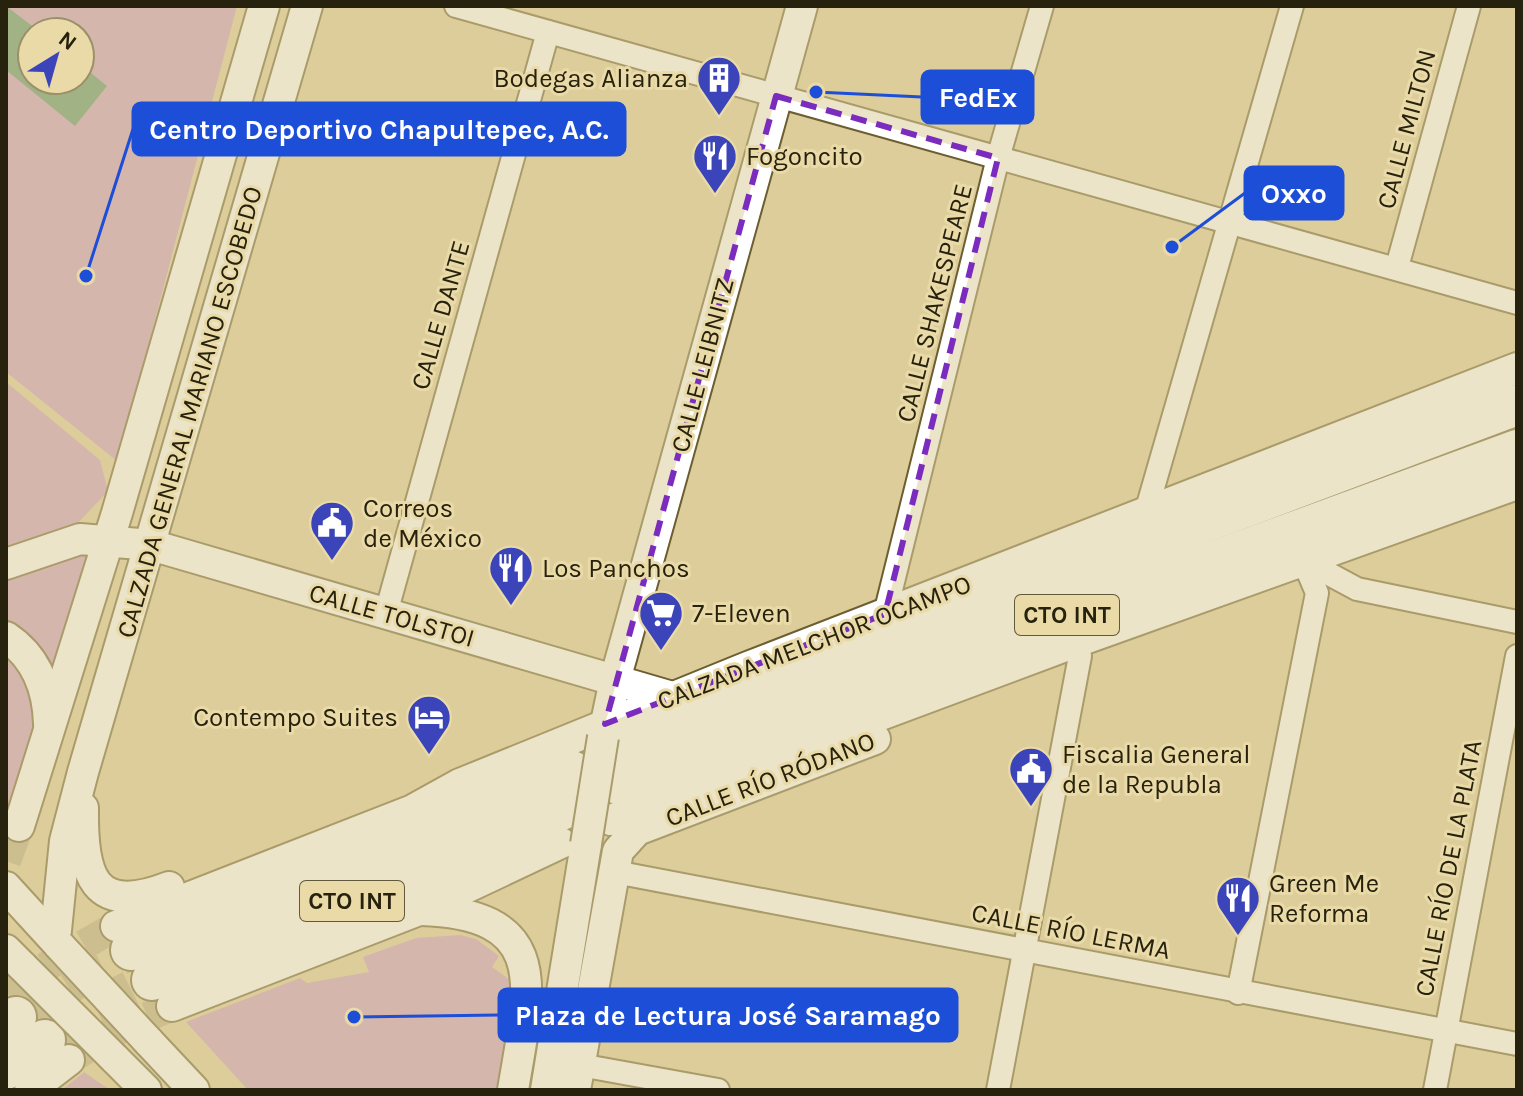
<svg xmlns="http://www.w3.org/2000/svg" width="1523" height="1096" viewBox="0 0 1523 1096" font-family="Karla,sans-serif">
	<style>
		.green { fill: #cb99c1; fill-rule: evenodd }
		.water { fill: #5a916c }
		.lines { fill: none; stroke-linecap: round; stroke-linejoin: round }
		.secondary-tunnel { stroke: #b8ab7f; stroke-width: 30; stroke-dasharray: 30 15; stroke-linecap: butt }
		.highway-tunnel { stroke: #b8ab7f; stroke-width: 40; stroke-dasharray: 40 20; stroke-linecap: butt }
		.street-casing { stroke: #6c5e30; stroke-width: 26 }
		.secondary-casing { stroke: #6c5e30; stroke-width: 34 }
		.highway-casing { stroke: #6c5e30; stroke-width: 44 }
		.street { stroke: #fff; stroke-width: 22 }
		.secondary { stroke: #fff; stroke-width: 30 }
		.highway { stroke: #fff; stroke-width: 40 }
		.secondary-bridge-casing { stroke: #6c5e30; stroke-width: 34; stroke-linecap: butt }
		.secondary-bridge { stroke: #fff; stroke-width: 30 }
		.marked { fill: none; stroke: #7b2cbf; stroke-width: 6; stroke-dasharray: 16 10; stroke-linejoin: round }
		.labels { text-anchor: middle; stroke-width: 6; stroke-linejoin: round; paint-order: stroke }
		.shield { fill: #e9daa8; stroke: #61593c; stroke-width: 2 }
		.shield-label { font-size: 24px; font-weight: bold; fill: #27220e }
		.poi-label { font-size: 26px; fill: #27220e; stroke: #e9daa8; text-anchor: start }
		.street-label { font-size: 26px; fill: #27220e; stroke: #e9daa8 }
		.leader { fill: none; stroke: #1d4ed8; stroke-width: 3 }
		.callout-dot { fill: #1d4ed8; stroke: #e9daa8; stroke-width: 3 }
		.callout { fill: #1d4ed8; stroke: #1d4ed8; stroke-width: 3 }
		.callout-label { font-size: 28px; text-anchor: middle; font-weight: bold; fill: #fff }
	</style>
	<rect width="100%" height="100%" fill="#dccd9b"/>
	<g class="green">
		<path d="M6 6H237L151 335 122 465 6 372ZM32 32H80V80H32Z"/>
		<polygon points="6,382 100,460 108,491 78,523 6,549"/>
		<polygon points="78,551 90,555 55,688 6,627 6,577"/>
		<polygon points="6,648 22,662 37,711 11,834 6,829"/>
		<polygon points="460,935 476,939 499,956 492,967 510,980 510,1011 498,1090 248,1090 186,1022 300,978 307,983 369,972 363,957 416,938"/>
		<polygon points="84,1072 110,1090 62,1090"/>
	</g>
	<polygon class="water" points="6,6 40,32 32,32 32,80 80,80 80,64 107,86 75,126 6,70"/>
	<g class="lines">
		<g class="secondary-tunnel">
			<polyline points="6,861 19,826"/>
			<polyline points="6,990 116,926"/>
			<polyline points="69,1060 111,1033 172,1006"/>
		</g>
		<g class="highway-tunnel">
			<polyline points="16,1017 99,965 131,950"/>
			<polyline points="45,1040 82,1015 152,980"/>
		</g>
		<g class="street-casing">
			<g id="street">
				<polyline points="456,6 1517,303"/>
				<polyline points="1397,267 1469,6"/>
				<polyline points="1146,512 1292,6"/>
				<polyline points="1303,560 1357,589 1517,622"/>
				<polyline points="386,613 548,32"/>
				<polyline points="885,614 998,158 1042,6"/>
				<polyline points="615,872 1517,1044"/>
				<polyline points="1238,993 1317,593 1303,560"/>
				<polyline points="580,1065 718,1090"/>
				<polyline points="998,1090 1080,656"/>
				<polyline points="1435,1090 1517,656"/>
			</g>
		</g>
		<g class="secondary-casing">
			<g id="secondary">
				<polyline points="6,564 80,539 151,545 672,697"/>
				<path d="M6 637C36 657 48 688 49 724"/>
				<polyline points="603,737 615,680 802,6"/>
				<path d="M83 808C82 874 92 917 169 887"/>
				<polyline points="611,820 709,779 1076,642 1517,484"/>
				<polyline points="19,826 117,513 264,6"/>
				<polyline points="6,887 59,945"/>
				<path d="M421 910C555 914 529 992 513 1090"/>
				<polyline points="116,926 413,810 460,784 748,667 1517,368"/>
				<polyline points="55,940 65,841 83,772 307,6"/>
				<polyline points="6,950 23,967"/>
				<polyline points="172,1006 419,910 561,843"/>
				<polyline points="148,1041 194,1090"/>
				<polyline points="114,1058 146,1090"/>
				<polyline points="30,1090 69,1060"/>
				<polyline points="546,1090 586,844"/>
				<polyline points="575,1090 618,851 637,830 875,739"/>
			</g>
		</g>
		<g class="highway-casing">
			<g id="highway">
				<polyline points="625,748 1115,556 1517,405"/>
				<polyline points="618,784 686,755 1517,450"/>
				<polyline points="131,950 380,855 572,771"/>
				<polyline points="152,980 390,886 568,807"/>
				<polyline points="6,1025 16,1017"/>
				<polyline points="6,1069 45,1040"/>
			</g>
		</g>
		<use href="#street" class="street"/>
		<use href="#secondary" class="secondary"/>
		<use href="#highway" class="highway"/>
		<g class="secondary-bridge-casing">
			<g id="secondary-bridge">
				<polyline points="586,844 603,737"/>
				<polyline points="59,945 148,1041"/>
				<polyline points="23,967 114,1058"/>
			</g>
		</g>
		<use href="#secondary-bridge" class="secondary-bridge"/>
	</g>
	<path d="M0 0H1523V1096H0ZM776 96 998 158 885 614 605 724Z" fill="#dccd9b" fill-opacity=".55" fill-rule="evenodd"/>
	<path class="marked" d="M776 96 998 158 885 614 605 724Z"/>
	<defs>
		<g id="building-pin" transform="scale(2.3)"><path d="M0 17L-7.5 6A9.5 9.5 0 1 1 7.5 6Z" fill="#3b44b8" stroke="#e9daa8"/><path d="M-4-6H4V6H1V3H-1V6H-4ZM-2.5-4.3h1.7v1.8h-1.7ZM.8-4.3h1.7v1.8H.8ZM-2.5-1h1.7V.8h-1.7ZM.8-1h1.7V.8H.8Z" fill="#fff"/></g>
		<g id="restaurant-pin" transform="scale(2.3)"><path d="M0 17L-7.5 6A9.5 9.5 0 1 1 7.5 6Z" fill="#3b44b8" stroke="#e9daa8"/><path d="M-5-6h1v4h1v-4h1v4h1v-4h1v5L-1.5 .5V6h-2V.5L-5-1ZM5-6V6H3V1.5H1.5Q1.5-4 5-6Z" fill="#fff"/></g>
		<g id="civic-pin" transform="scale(2.3)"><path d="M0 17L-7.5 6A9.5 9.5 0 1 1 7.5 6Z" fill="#3b44b8" stroke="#e9daa8"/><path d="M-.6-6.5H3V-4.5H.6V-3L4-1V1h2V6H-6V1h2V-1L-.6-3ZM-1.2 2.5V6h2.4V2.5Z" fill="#fff"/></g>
		<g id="supermarket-pin" transform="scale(2.3)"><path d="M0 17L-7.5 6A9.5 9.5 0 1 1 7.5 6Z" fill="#3b44b8" stroke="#e9daa8"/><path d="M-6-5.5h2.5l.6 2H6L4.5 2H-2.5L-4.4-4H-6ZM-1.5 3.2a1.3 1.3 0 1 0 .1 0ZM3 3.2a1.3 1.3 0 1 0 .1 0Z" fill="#fff"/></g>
		<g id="hotel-pin" transform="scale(2.3)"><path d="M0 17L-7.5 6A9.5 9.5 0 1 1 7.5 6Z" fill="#3b44b8" stroke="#e9daa8"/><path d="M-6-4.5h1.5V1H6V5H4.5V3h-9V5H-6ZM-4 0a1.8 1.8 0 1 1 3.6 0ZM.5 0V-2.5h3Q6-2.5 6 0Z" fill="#fff"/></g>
	</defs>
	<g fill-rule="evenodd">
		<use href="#building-pin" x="719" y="78"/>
		<use href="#restaurant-pin" x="715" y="156"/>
		<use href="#civic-pin" x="332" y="523"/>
		<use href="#restaurant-pin" x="511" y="568"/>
		<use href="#supermarket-pin" x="661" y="613"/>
		<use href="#hotel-pin" x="429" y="717"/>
		<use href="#civic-pin" x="1031" y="769"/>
		<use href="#restaurant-pin" x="1238" y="898"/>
	</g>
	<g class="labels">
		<g class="shield">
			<rect x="1015" y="595" width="104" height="40" rx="6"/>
			<rect x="300" y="881" width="104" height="40" rx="6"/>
		</g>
		<g class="shield-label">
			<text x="1067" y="623">CTO INT</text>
			<text x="352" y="909">CTO INT</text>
		</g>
		<g class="poi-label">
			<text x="688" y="87" text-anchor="end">Bodegas Alianza</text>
			<text x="746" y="165">Fogoncito</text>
			<text x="363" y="517">Correos<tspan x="363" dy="30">de México</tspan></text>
			<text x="542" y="577">Los Panchos</text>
			<text x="692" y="622">7-Eleven</text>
			<text x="398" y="726" text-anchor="end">Contempo Suites</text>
			<text x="1062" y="763">Fiscalia General<tspan x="1062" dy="30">de la Republa</tspan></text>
			<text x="1269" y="892">Green Me<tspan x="1269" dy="30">Reforma</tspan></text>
		</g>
		<g class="street-label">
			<text transform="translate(1406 129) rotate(-75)" y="9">CALLE MILTON</text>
			<text transform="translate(934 303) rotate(-76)" y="9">CALLE SHAKESPEARE</text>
			<text transform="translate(440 315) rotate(-74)" y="9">CALLE DANTE</text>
			<text transform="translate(702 365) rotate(-75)" y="9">CALLE LEIBNITZ</text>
			<text transform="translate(189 412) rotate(-74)" y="9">CALZADA GENERAL MARIANO ESCOBEDO</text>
			<text transform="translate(392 615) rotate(16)" y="9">CALLE TOLSTOI</text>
			<text transform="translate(814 642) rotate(-21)" y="9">CALZADA MELCHOR OCAMPO</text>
			<text transform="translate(770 779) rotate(-21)" y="9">CALLE RÍO RÓDANO</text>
			<text transform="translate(1448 868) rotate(-79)" y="9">CALLE RÍO DE LA PLATA</text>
			<text transform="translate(1071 931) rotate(11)" y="9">CALLE RÍO LERMA</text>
		</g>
	</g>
	<path class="leader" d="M816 92L922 97M86 276L133 129M1172 247L1245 193M354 1017L499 1015"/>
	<g class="callout-dot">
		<circle cx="816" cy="92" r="8"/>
		<circle cx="86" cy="276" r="8"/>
		<circle cx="1172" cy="247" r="8"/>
		<circle cx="354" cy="1017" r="8"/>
	</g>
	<g class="callout">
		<rect x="922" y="71" width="111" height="52" rx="8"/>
		<rect x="133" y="103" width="492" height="52" rx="8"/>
		<rect x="1245" y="167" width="98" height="52" rx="8"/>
		<rect x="499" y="989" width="458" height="52" rx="8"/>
	</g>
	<g class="callout-label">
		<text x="978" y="107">FedEx</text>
		<text x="379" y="139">Centro Deportivo Chapultepec, A.C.</text>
		<text x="1294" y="203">Oxxo</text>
		<text x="728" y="1025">Plaza de Lectura José Saramago</text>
	</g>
	<rect width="1523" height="1096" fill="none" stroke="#27220e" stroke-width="16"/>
	<g transform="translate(56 56) rotate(37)"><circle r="38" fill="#e9daa8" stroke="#9b906a" stroke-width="2"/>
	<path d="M0-6L14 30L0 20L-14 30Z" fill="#3b44b8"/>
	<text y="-12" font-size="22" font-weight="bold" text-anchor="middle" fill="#27220e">N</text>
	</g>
</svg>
